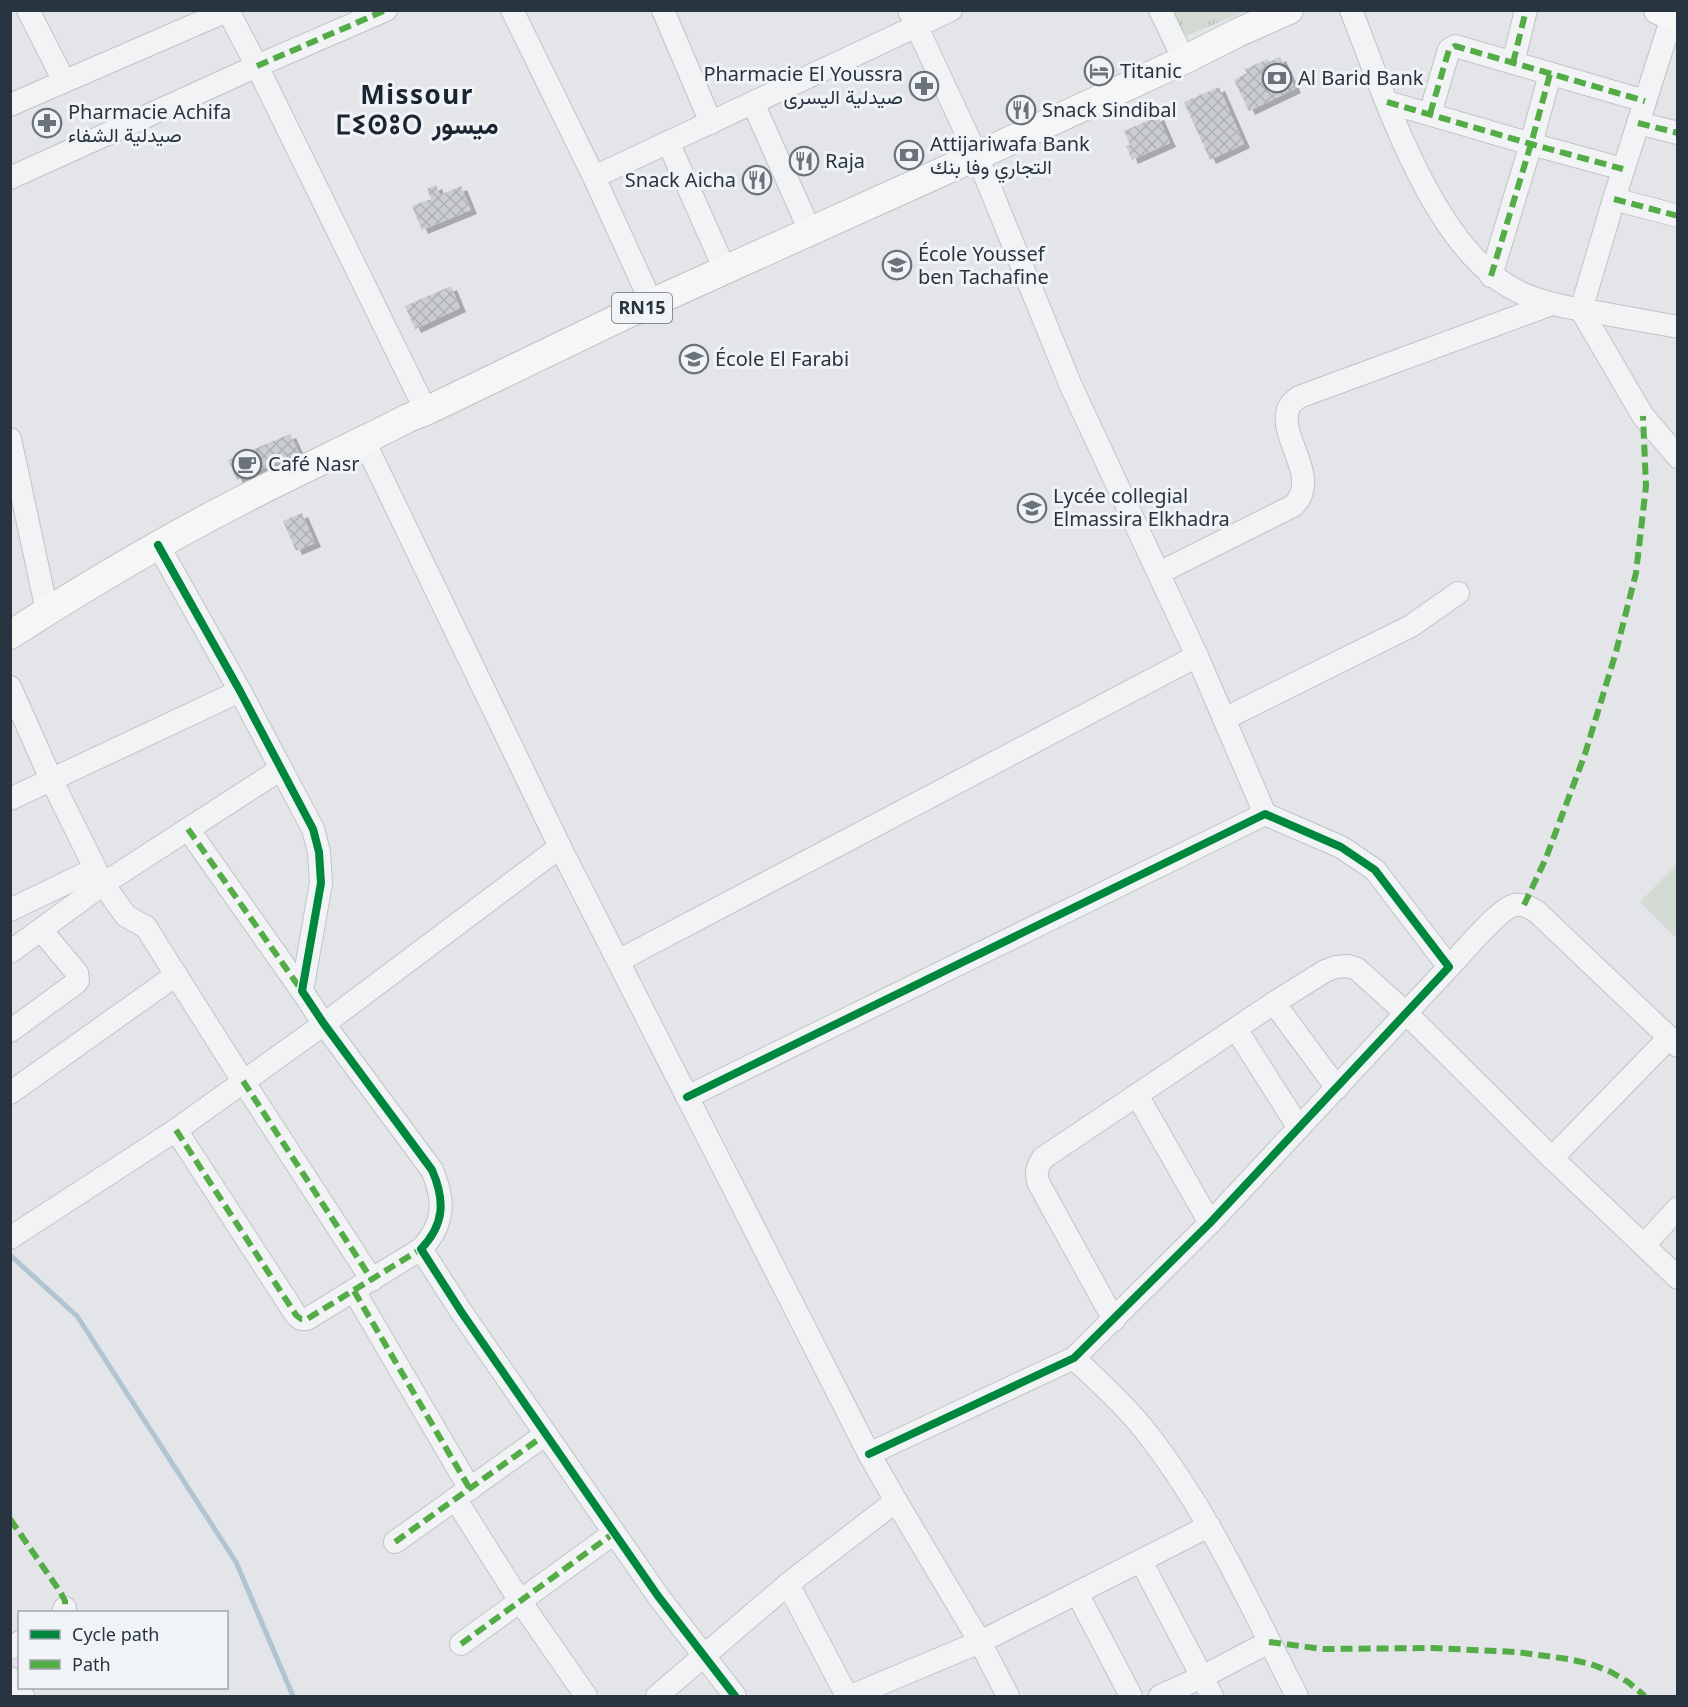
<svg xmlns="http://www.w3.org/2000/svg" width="1688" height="1707" viewBox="0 0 1688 1707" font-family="'Noto Sans',Vazirmatn,'Noto Sans Tifinagh',sans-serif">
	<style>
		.grass { fill: url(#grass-tufts) }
		.pitch { fill: #d4dbd3 }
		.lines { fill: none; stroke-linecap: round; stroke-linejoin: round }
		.stream { stroke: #b1c4d2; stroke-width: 5 }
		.building { fill: url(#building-cross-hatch); filter: url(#shadow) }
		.minor-casing { stroke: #c1c3c6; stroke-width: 24 }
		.major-casing { stroke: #bfc2c5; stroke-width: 30 }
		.minor { stroke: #f2f3f5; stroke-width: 22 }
		.major { stroke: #f6f6f7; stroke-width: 28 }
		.quiet { stroke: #53ac46; stroke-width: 6; stroke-dasharray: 12 6; stroke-linecap: butt }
		.cycleway-casing { stroke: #f0f4f7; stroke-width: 11 }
		.cycleway { stroke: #00873e; stroke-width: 8 }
		.labels { text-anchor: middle; stroke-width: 6; stroke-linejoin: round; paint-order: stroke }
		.shield { fill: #f0f4f7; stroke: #656e78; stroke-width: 1.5 }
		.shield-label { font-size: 18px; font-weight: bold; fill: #293441 }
		.poi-label { font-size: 20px; fill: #293441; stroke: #f0f4f7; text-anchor: start }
		.district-label { font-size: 26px; font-weight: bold; letter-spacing: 1.5px; fill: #1b2532; stroke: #f0f4f7 }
	</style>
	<defs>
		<pattern id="grass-tufts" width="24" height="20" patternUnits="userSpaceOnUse" patternTransform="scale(1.5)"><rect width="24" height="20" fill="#d4dbd3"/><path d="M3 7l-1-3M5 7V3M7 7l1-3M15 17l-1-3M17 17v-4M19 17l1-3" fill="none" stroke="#b6bdb6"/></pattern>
		<pattern id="building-cross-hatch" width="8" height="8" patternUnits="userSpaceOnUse" patternTransform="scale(1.5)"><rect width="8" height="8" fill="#cbcdd0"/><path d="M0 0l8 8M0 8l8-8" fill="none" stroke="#aeb1b4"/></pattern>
		<filter id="shadow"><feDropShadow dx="6" dy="4" stdDeviation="0" flood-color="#0004"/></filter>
	</defs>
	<rect width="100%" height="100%" fill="#e3e5e8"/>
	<polygon class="grass" points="1167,11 1246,11 1179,39"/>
	<polygon class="pitch" points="1677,864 1677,939 1640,902"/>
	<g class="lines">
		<polyline class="stream" points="10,1255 77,1316 236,1562 293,1696"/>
	</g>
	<g class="building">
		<polygon points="1280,57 1295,89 1249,111 1234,80 1247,73 1245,69 1268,59 1269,62"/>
		<polygon points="1219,87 1244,144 1210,160 1184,102"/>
		<polygon points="1158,116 1170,143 1132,160 1126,146 1130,145 1124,131"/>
		<polygon points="436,185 440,195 461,186 471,210 422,230 412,206 431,199 427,189"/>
		<polygon points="451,286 460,308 415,329 405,306"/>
		<polygon points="290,434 299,453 237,480 228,460"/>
		<polygon points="302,513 315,543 296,551 283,521"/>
	</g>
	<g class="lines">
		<g class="minor-casing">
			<g id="minor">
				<polyline points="28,10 64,81"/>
				<polyline points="512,10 594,177 652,304"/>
				<polyline points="663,10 711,123"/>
				<polyline points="909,10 977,156 1071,386 1197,656 1265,814"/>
				<polyline points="1160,10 1184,60"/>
				<path d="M1351 10C1385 96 1435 259 1526 295 1550 305 1576 309 1601 313 1627 318 1652 322 1678 327"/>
				<polyline points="228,11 257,66 386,10"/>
				<polyline points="1672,17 1614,199 1581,310 1643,416 1678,457"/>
				<polyline points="1513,63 1526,10"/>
				<polyline points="1387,102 1531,144 1623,169"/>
				<polyline points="753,103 810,231"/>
				<polyline points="10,105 229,10"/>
				<polyline points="1430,114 1448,53 1449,50 1455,46 1645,101"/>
				<polyline points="1638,123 1678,133"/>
				<polyline points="668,142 725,270"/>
				<polyline points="594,177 951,10"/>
				<polyline points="10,178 257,66 426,411"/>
				<polyline points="1614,199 1678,216"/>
				<polyline points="1491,276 1531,144 1550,74"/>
				<polyline points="10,439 47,611"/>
				<polyline points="364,441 560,847 869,1454 896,1501 788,1584 657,1696"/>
				<path d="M158 545 240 691 313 829 319 852 321 883 302 991 324 1024 432 1170C445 1200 445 1224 421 1249L462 1313 658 1596 735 1696"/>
				<path d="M1159 573 1293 506C1323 477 1276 437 1289 407 1291 403 1295 400 1299 397L1552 304"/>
				<polyline points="10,687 51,779 103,884 126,916 146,927 176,975 10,1093"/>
				<polyline points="1224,719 1411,626 1458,593"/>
				<polyline points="10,799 240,691"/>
				<polyline points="188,829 302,991"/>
				<polyline points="10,910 95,869"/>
				<polyline points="10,952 103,884 281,769"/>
				<polyline points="618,961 1197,656"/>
				<path d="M1449 967C1463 953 1499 908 1515 905 1524 904 1530 907 1537 912L1678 1046"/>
				<polyline points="176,975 243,1081 372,1280"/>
				<polyline points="1274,1003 1337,1088"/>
				<polyline points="1236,1029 1299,1128"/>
				<polyline points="10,1031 76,983 78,980 77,973 41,930"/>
				<polyline points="1137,1095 1210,1223"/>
				<polyline points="687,1097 1265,814 1341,847 1375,870 1449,967 1210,1223 1074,1358 869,1454"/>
				<polyline points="176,1130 296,1315 301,1319 307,1319 421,1249"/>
				<polyline points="1552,1158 1669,1038"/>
				<polyline points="10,1238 176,1130 324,1024 560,847"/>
				<polyline points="1644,1245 1678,1208"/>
				<polyline points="354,1291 470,1489"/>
				<path d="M1114 1320 1039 1184C1035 1174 1037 1167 1043 1158L1274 1003 1325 971 1336 967 1348 966 1357 969 1407 1014 1552 1158 1678 1278"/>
				<path d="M1074 1358C1100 1383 1128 1408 1150 1437 1211 1516 1252 1609 1297 1696"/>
				<polyline points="456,1500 520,1601 586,1696"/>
				<polyline points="896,1501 980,1642 1008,1696"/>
				<polyline points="395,1542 546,1434"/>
				<polyline points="1141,1561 1212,1696"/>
				<polyline points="788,1584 847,1696"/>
				<polyline points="1077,1593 1131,1696"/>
				<polyline points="63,1612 65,1608"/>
				<polyline points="461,1644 614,1533"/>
				<polyline points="10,1648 20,1642"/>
				<polyline points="10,1678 23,1696"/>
				<polyline points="851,1696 980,1642 1209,1526"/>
				<polyline points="1160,1696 1202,1677 1269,1642"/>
			</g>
		</g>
		<g class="major-casing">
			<g id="major">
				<polyline points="1658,10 1678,19"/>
				<path d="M10 635C86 586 164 540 244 499 298 471 354 446 408 418L426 411 625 315 977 156 1184 60 1237 33 1289 10"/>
			</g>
		</g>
		<use href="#minor" class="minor"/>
		<use href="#major" class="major"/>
		<g class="quiet">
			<polyline points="1513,63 1526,10"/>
			<polyline points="257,66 386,10"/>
			<polyline points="1387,102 1531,144 1623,169"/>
			<polyline points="1430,114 1448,53 1449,50 1455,46 1645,101"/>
			<polyline points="1638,123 1678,133"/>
			<polyline points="1614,199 1678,216"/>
			<polyline points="1491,276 1531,144 1550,74"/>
			<polyline points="188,829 302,991"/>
			<polyline points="1524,905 1546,858 1585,754 1616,652 1636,573 1646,486 1643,416"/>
			<polyline points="243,1081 372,1280"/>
			<polyline points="176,1130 296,1315 301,1319 307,1319 421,1249"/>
			<polyline points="354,1291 470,1489"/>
			<polyline points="10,1519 61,1593 65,1601 65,1608"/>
			<polyline points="395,1542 546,1434"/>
			<polyline points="1269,1642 1323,1649 1432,1648 1516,1652 1568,1659 1591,1664 1611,1672 1628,1682 1645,1696"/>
			<polyline points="461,1644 614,1533"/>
		</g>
		<g class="cycleway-casing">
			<g id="cycleway">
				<path d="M158 545 240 691 313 829 319 852 321 883 302 991 324 1024 432 1170C445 1200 445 1224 421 1249L462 1313 658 1596 735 1696"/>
				<polyline points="687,1097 1265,814 1341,847 1375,870 1449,967 1210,1223 1074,1358 869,1454"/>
			</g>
		</g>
		<use href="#cycleway" class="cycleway"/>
	</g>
	<defs>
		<g id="hotel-ring" transform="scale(1.5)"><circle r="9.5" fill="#f0f4f7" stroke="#6a727b" stroke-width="1.5"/><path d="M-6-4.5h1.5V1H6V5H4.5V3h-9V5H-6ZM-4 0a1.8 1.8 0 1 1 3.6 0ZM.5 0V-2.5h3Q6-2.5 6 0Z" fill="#6a727b"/></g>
		<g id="bank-ring" transform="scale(1.5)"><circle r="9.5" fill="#f0f4f7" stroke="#6a727b" stroke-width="1.5"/><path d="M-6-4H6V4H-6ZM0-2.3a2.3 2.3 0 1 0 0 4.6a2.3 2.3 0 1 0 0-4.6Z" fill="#6a727b"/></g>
		<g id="pharmacy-ring" transform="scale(1.5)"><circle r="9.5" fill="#f0f4f7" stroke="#6a727b" stroke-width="1.5"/><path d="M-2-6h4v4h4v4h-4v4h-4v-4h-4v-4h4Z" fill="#6a727b"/></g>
		<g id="restaurant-ring" transform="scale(1.5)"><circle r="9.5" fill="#f0f4f7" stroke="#6a727b" stroke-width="1.5"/><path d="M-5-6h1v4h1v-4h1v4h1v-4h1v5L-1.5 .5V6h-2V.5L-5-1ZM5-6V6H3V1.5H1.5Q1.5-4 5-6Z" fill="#6a727b"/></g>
		<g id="school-ring" transform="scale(1.5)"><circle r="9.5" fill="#f0f4f7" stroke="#6a727b" stroke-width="1.5"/><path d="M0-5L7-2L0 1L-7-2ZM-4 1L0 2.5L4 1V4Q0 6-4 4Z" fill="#6a727b"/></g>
		<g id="cafe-ring" transform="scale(1.5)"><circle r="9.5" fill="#f0f4f7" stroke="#6a727b" stroke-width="1.5"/><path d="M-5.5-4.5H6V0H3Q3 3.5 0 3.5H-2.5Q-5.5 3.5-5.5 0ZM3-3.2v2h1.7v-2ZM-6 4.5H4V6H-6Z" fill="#6a727b"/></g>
	</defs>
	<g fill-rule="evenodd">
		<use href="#hotel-ring" x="1099" y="71"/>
		<use href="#bank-ring" x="1277" y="78"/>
		<use href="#pharmacy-ring" x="924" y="86"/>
		<use href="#restaurant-ring" x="1021" y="110"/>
		<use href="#pharmacy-ring" x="47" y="123"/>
		<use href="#bank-ring" x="909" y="155"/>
		<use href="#restaurant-ring" x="804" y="161"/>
		<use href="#restaurant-ring" x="757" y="180"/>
		<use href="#school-ring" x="897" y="265"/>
		<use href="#school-ring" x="694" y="359"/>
		<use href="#cafe-ring" x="247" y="464"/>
		<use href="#school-ring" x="1032" y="508"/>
	</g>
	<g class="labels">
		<rect class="shield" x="612" y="293" width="60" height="30" rx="4.5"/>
		<g class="shield-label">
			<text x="642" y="314">RN15</text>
		</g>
		<g class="poi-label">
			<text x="1120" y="78">Titanic</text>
			<text x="903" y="81" text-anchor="end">Pharmacie El Youssra<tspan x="903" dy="23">صيدلية اليسرى</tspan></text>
			<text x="1298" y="85">Al Barid Bank</text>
			<text x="1042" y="117">Snack Sindibal</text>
			<text x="68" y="119">Pharmacie Achifa<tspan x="68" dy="23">صيدلية الشفاء</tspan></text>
			<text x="930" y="151">Attijariwafa Bank<tspan x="930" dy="23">التجاري وفا بنك</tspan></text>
			<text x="825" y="168">Raja</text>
			<text x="736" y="187" text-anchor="end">Snack Aicha</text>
			<text x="918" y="261">École Youssef<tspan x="918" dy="23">ben Tachafine</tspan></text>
			<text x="715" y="366">École El Farabi</text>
			<text x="268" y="471">Café Nasr</text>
			<text x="1053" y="503">Lycée collegial<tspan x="1053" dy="23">Elmassira Elkhadra</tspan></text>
		</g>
		<g class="district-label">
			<text x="417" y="104">Missour<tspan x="417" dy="30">ⵎⵉⵙⵓⵔ ميسور</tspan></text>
		</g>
	</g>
	<rect width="1688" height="1707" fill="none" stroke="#293441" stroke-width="24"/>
	<rect x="18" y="1611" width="210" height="78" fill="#f0f4f7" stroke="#a0a7ae" stroke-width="1.5"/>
	<rect x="30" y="1630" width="30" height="9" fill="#00873e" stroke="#a0a7ae" stroke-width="1.5"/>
	<text x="72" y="1641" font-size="18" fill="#293441">Cycle path</text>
	<rect x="30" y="1660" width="30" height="9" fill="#53ac46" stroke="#a0a7ae" stroke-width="1.5"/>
	<text x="72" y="1671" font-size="18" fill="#293441">Path</text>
</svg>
